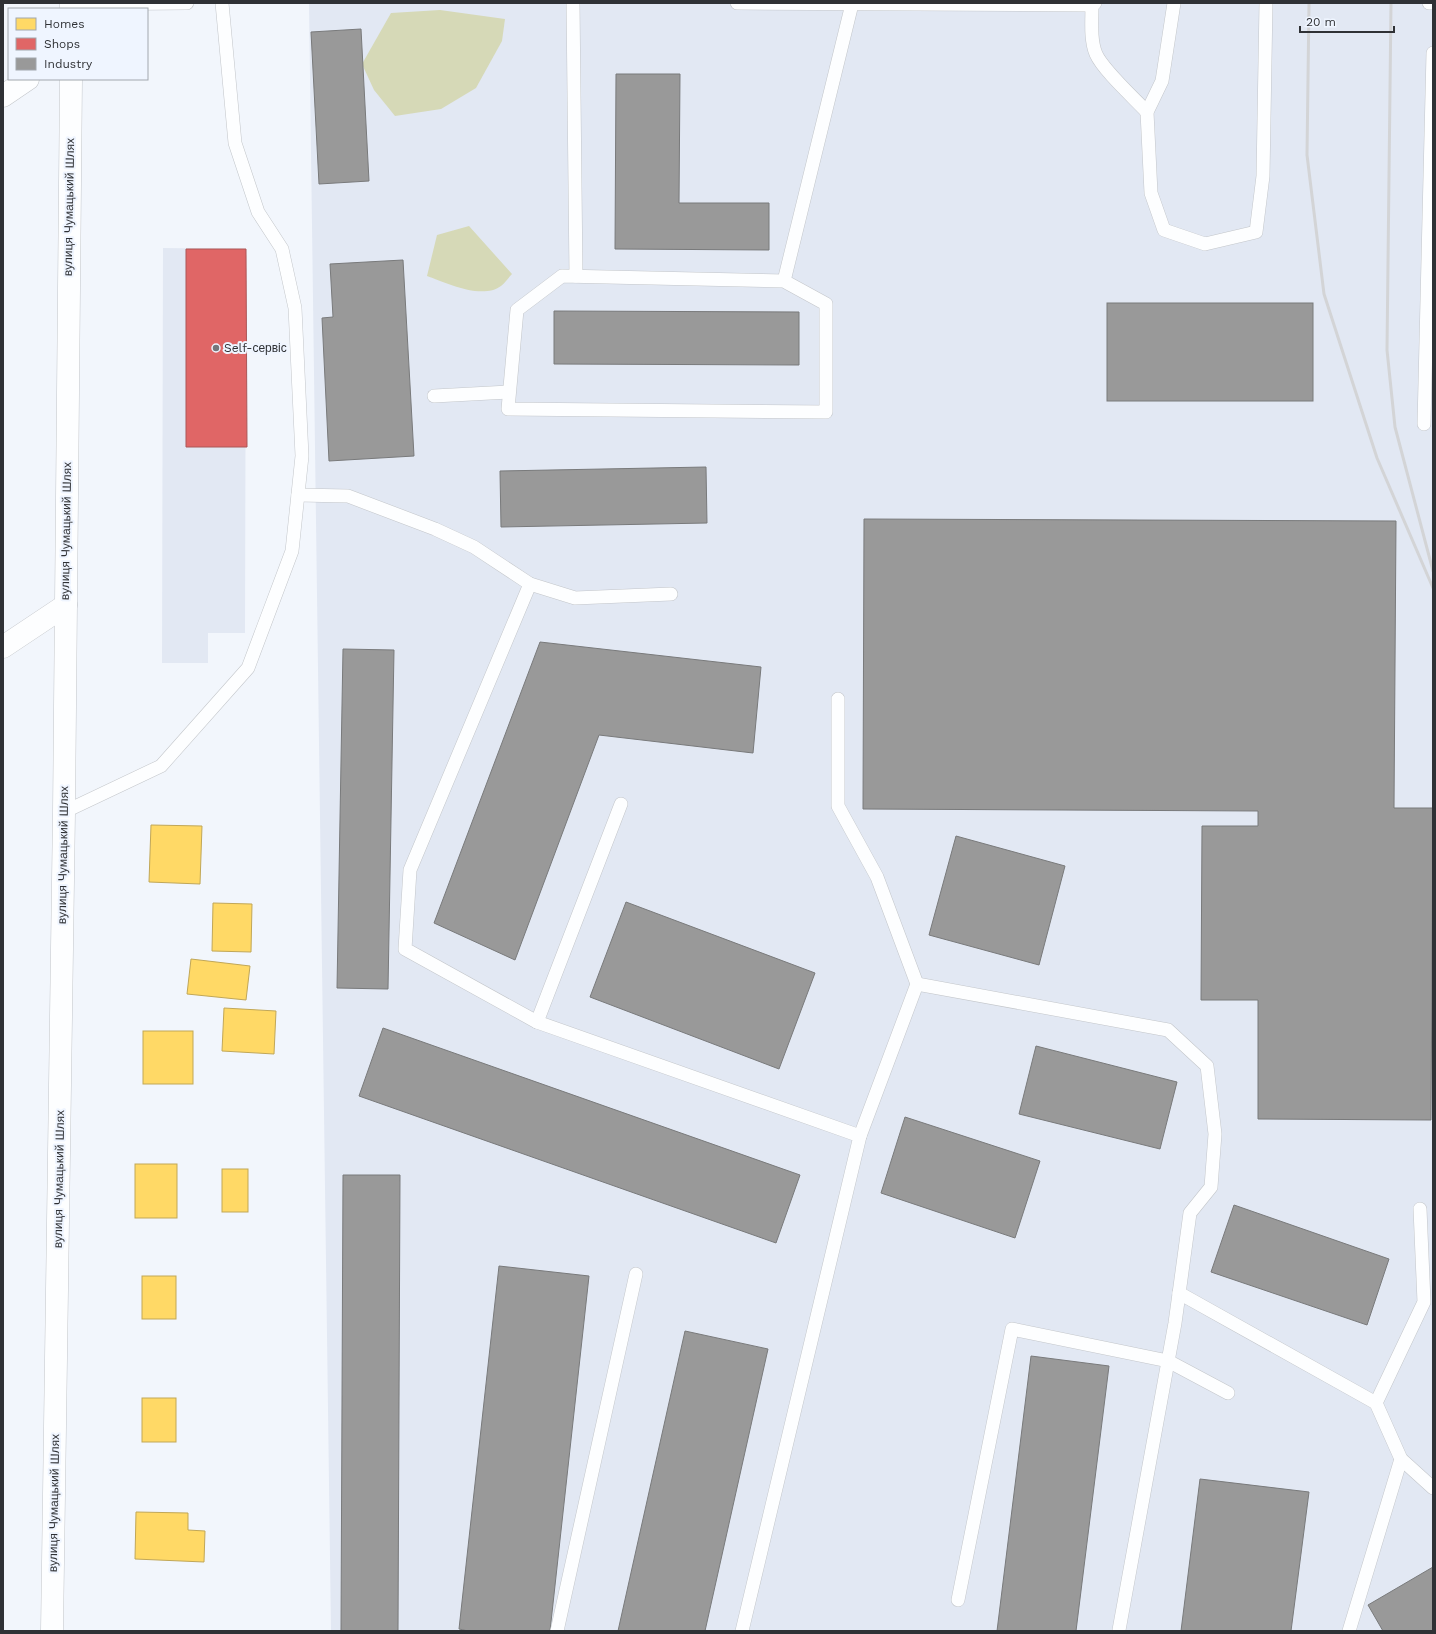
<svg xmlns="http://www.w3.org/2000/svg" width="1436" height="1634" viewBox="0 0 1436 1634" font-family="'Work Sans',sans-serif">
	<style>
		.built { fill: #e2e8f3 }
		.forest { fill: #d6d9b7 }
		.homes { fill: #ffd966; stroke: #c1a757 }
		.shops { fill: #e06666; stroke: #ab5657 }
		.industry { fill: #999; stroke: #797a7b }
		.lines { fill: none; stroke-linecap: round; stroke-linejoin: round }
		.lane-casing { stroke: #c3c6ca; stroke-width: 14 }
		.street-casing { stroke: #c3c6ca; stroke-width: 23 }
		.secondary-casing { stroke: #c3c6ca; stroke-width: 23 }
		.lane { stroke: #fdfeff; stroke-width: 13 }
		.street { stroke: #fdfeff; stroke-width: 22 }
		.secondary { stroke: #fdfeff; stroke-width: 22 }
		.rail { stroke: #d3d4d6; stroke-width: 3 }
		.poi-dot { fill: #73767b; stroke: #eff5ff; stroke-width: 1.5 }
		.labels { text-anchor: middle; stroke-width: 4; stroke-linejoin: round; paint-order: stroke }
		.street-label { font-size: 12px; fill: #2f3135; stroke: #eff5ff }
		.poi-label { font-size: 12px; fill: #2f3135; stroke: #eff5ff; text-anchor: start }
	</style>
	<rect width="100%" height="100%" fill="#f2f6fc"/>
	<g class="built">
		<polygon points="309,3 1433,3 1433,1631 331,1631"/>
		<polygon points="163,248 246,249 245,633 208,633 208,663 162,663"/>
	</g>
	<g class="forest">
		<polygon points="440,10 505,19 502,41 476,88 441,109 395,116 374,90 362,64 391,13"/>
		<path d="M469 226 512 274C508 278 505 283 501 286 482 300 446 283 427 276L437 235Z"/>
	</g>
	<g class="homes">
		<polygon points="151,825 202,826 200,884 149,882"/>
		<polygon points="213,903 252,904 251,952 212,951"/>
		<polygon points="191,959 250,966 246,1000 187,994"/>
		<polygon points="224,1008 276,1011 274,1054 222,1051"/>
		<rect x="143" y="1031" width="50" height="53"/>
		<rect x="135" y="1164" width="42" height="54"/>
		<rect x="222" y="1169" width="26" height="43"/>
		<rect x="142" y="1276" width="34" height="43"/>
		<rect x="142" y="1398" width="34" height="44"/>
		<polygon points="136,1512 188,1513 188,1530 205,1531 204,1562 135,1559"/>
	</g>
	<polygon class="shops" points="186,249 246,249 247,447 186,447"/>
	<g class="industry">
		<polygon points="361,29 369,181 319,184 311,32"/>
		<polygon points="616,74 680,74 679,203 769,203 769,250 615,249"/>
		<polygon points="403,260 414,456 329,461 322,318 333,317 330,264"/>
		<rect x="1107" y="303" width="206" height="98"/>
		<polygon points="554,311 799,312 799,365 554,364"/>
		<polygon points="706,467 707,523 501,527 500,471"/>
		<polygon points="864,519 1396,521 1394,808 1433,808 1431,1120 1258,1119 1258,1000 1201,1000 1202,826 1258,826 1258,811 863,809"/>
		<polygon points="540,642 761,667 753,753 599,735 515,960 434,923"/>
		<polygon points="343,649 394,650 388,989 337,988"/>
		<polygon points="956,836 1065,866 1039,965 929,935"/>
		<polygon points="626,902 815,973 779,1069 590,997"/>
		<polygon points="383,1028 800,1175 776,1243 359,1096"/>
		<polygon points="1036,1046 1177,1082 1160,1149 1019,1114"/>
		<polygon points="905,1117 1040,1161 1015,1238 881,1193"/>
		<polygon points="343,1175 400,1175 398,1631 341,1631"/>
		<polygon points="1234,1205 1389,1259 1367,1325 1211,1272"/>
		<polygon points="499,1266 589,1276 550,1631 468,1631 459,1629"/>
		<polygon points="685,1331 768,1349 705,1631 618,1631"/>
		<polygon points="1031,1356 1109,1366 1076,1631 997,1631"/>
		<polygon points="1200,1479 1309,1492 1291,1631 1181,1631"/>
		<polygon points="1433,1567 1433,1631 1383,1631 1368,1605"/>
	</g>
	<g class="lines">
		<g class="lane-casing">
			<g id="lane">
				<polyline points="573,3 576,276"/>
				<polyline points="737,3 1092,5 1095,3"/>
				<polyline points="1174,3 1162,81 1147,112 1151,193 1164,230 1205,244 1256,232 1263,176 1266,3"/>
				<polyline points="1429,3 1433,3"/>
				<polyline points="71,4 187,3"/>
				<path d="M1092 5C1092 20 1090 40 1096 54 1103 70 1134 98 1147 112"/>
				<polyline points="784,281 562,276 517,310 508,409 826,412 826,304 784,281 852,4"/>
				<polyline points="434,396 509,392"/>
				<polyline points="1424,424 1433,53"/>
				<polyline points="298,495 348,496 435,529 474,547 530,584 575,598 671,594"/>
				<polyline points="530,584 410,870 405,949 537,1022 621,804"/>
				<polyline points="838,699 838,806 877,877 917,984 860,1136"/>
				<polyline points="64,812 161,766 248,668 292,551 302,456 295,308 282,249 258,212 235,143 222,3"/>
				<polyline points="917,984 1168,1030 1207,1066 1215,1134 1211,1187 1190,1213 1175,1323 1119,1630"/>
				<polyline points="537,1022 860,1136 742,1631"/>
				<polyline points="1179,1293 1376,1403 1424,1302 1420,1209"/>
				<polyline points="1376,1403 1401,1459 1433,1488"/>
				<polyline points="958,1600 1012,1329 1168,1361 1228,1393"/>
				<polyline points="557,1631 636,1274"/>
				<polyline points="1349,1631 1401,1459"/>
			</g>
		</g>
		<g class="street-casing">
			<g id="street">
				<polyline points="3,96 28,79"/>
				<polyline points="3,647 66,605"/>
			</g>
		</g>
		<g class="secondary-casing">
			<g id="secondary">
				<polyline points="71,9 71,3"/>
				<polyline points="52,1631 64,812 71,79"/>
			</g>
		</g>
		<use href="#lane" class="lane"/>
		<use href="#street" class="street"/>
		<use href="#secondary" class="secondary"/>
		<g class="rail">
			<polyline points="1309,3 1307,155 1324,294 1377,458 1433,588"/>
			<polyline points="1391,3 1387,350 1395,427 1433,571"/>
		</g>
	</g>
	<circle class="poi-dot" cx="216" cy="348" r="4"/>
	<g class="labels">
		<g class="street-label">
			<text transform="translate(69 207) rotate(-89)" y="4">вулиця Чумацький Шлях</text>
			<text transform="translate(66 531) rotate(-89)" y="4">вулиця Чумацький Шлях</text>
			<text transform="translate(63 855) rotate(-89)" y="4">вулиця Чумацький Шлях</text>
			<text transform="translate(59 1179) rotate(-89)" y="4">вулиця Чумацький Шлях</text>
			<text transform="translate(54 1503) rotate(-89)" y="4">вулиця Чумацький Шлях</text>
		</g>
		<g class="poi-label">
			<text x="224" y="352">Self-сервіс</text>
		</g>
	</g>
	<rect width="1436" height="1634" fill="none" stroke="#2f3135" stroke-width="8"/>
	<rect x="8" y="8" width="140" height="72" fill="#eff5ff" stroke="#a2a7ae"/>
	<rect x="16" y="18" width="20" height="12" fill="#ffd966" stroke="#a2a7ae"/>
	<text x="44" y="28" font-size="12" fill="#2f3135">Homes</text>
	<rect x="16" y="38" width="20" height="12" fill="#e06666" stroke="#a2a7ae"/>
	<text x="44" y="48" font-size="12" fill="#2f3135">Shops</text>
	<rect x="16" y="58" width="20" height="12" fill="#999999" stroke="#a2a7ae"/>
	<text x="44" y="68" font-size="12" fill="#2f3135">Industry</text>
	<path d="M1300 26v6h94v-6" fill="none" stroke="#2f3135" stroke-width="2"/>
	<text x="1306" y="26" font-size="12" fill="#2f3135" stroke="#eff5ff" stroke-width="3" paint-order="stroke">20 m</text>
</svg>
